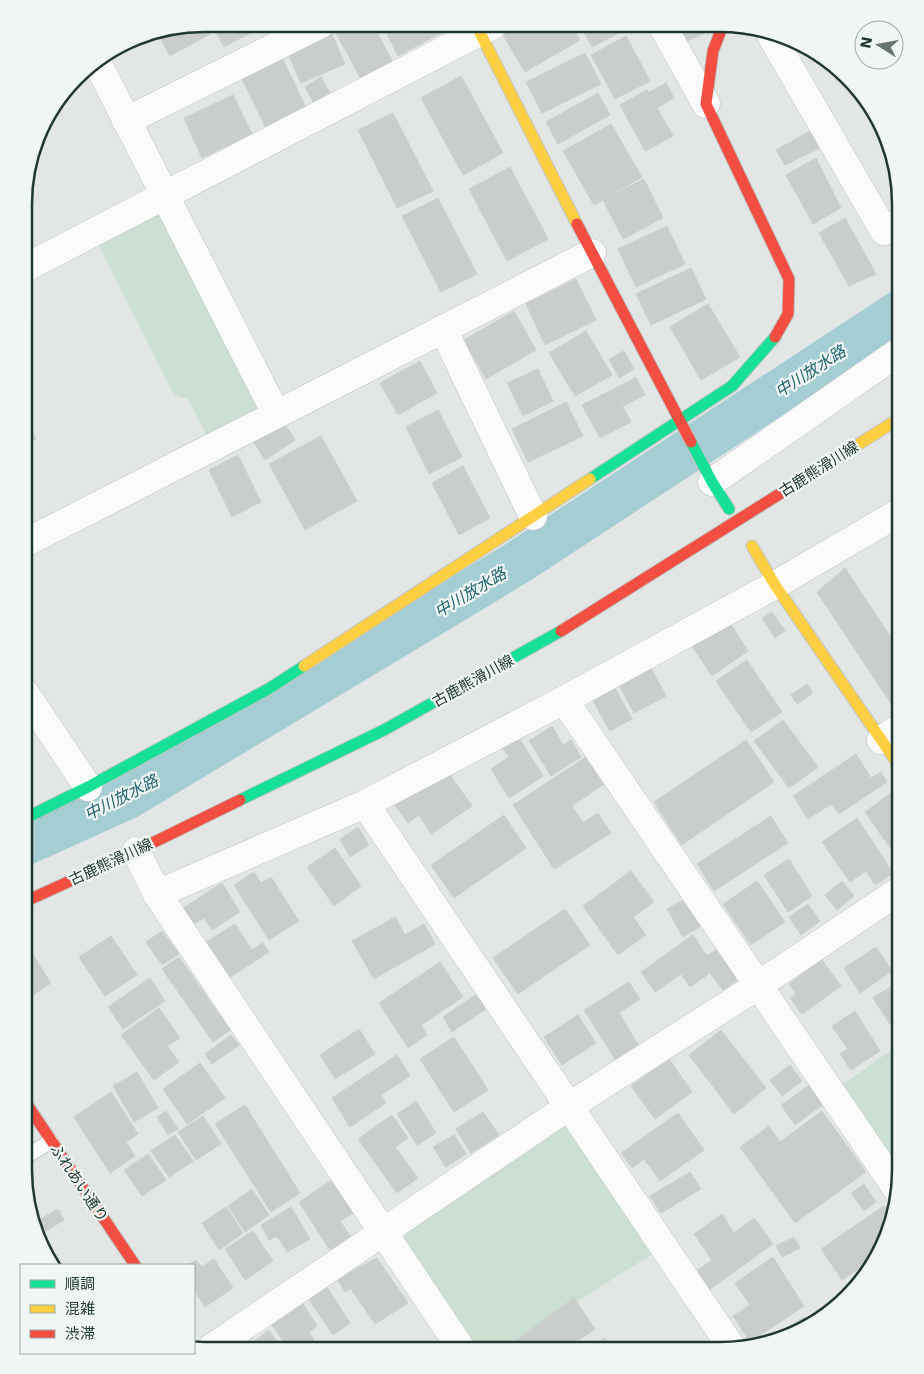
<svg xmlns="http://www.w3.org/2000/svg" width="924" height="1374" viewBox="0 0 924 1374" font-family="'DejaVu Sans','Noto Sans JP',sans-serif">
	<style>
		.green { fill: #cbe0d2 }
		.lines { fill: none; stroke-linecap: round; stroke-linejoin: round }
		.river { stroke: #a4cdd4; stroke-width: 44 }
		.building { fill: #c9cecc; stroke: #cbd0ce }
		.lane-casing { stroke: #bfc4c2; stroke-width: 16 }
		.street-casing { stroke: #bfc4c2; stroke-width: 29 }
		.fast-casing { stroke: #bec5c2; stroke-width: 13 }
		.slow-casing { stroke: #bec5c2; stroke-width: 13 }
		.jam-casing { stroke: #bec5c2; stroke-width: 13 }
		.lane { stroke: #fbfbfb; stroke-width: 14 }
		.street { stroke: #fbfbfb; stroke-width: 28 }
		.fast { stroke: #16e098; stroke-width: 11 }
		.slow { stroke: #ffcf43; stroke-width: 11 }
		.jam { stroke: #f24e42; stroke-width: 11 }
		.labels { text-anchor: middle; stroke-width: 4.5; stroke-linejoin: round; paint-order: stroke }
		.street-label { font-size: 15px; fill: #213832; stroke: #eff6f3 }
		.water-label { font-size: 16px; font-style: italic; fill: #1f6370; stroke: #eff6f3 }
		.rim { fill: none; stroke: #213832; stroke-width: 2.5 }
	</style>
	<rect width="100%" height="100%" fill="#e2e7e5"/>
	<g class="green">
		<polygon points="162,211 266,408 207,436 188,399 174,395 98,244"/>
		<polygon points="900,1044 900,1168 842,1085"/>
		<polygon points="559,1123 574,1127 657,1251 501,1350 471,1350 401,1245 402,1229"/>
	</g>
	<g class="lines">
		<polyline class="river" points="24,844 128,797 517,563 900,312"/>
	</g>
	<g class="building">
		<polygon points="205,24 210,34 170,56 157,32"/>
		<polygon points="212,24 264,24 265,25 224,47"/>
		<polygon points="349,24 373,24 394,65 362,81 335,31"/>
		<polygon points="382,24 449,24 450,28 398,56"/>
		<polygon points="520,25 571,25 580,40 525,72 503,35"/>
		<polygon points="580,25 619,25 623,31 592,47"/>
		<polygon points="672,25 701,25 705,33 681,44"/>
		<polygon points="331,32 345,64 301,83 287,51"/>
		<polygon points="626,36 650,81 615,99 591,55"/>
		<polygon points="585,53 601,84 542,113 526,82"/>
		<polygon points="281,55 306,108 266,128 240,75"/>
		<polygon points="461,76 503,153 463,175 421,98"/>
		<polygon points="321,77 330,93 314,103 305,87"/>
		<polygon points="666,83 674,98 657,108 649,92"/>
		<polygon points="647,90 673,136 645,151 620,105"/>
		<polygon points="598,93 610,115 558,144 546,122"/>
		<polygon points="233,95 252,134 202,158 184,118"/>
		<polygon points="393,113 433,191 397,208 358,130"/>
		<polygon points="611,124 642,177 594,205 563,151"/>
		<polygon points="880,126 886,135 893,167 875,129"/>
		<polygon points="814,129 822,147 785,165 776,150"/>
		<polygon points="816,158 841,208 813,224 786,175"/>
		<polygon points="510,167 548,239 507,261 469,189"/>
		<polygon points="644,179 663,218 623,239 603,200"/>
		<polygon points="438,198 477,274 441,292 402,216"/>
		<polygon points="845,218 876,274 849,286 819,233"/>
		<polygon points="667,226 685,264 636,287 618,249"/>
		<polygon points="691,268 706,299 651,325 636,294"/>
		<polygon points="576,279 596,320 545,345 526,304"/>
		<polygon points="708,304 740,357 701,380 670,327"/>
		<polygon points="514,311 536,350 486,379 464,340"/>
		<polygon points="586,331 612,375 575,396 549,353"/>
		<polygon points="624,351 634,369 619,378 609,359"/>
		<polygon points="420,361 437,393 398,415 380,383"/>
		<polygon points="538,369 553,401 523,416 507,383"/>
		<polygon points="636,377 645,395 624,406 614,389"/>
		<polygon points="614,389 631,422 600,438 582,405"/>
		<polygon points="566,402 583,436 528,462 512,429"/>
		<polygon points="438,410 462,457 429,474 406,427"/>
		<polygon points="27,419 36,439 25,444 25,420"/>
		<polygon points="283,421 295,440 265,460 253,441"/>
		<polygon points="321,436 357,501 305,530 269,464"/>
		<polygon points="238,455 261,502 232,517 209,470"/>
		<polygon points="463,466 490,518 459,535 432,483"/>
		<polygon points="845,568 900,651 900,709 896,711 817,592"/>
		<polygon points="772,612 785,631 775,638 762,618"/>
		<polygon points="729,621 748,651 712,676 692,646"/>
		<polygon points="747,660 782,712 751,732 716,681"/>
		<polygon points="650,666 666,696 634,713 618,683"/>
		<polygon points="613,684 632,719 610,731 591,697"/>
		<polygon points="807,684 813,693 797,704 791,695"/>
		<polygon points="783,720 818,767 789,788 754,741"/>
		<polygon points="552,726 563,745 571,740 581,757 551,776 529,741"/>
		<polygon points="517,734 543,776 509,798 491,769 509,757 500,744"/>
		<polygon points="746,740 774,782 682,845 654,802"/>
		<polygon points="856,754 871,778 881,772 887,782 839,814 831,804 808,819 793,796"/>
		<polygon points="586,757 604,784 572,806 554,778"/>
		<polygon points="446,769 472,806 431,834 419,815 408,823 395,805"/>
		<polygon points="554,778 583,823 598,813 611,833 554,869 513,805"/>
		<polygon points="891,793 900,806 900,862 865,812"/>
		<polygon points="504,815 526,848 454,898 431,865"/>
		<polygon points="771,816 788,843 714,891 697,864"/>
		<polygon points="857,818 893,873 875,885 866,871 850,882 822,842"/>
		<polygon points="358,827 369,845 350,857 340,839"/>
		<polygon points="335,848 361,886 334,906 307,867"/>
		<polygon points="789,859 812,896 788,912 764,875"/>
		<polygon points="631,871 654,902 633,917 646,935 618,955 583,906"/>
		<polygon points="254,872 261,883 271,877 299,921 269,940 234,885"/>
		<polygon points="757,881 785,922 751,945 723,904"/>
		<polygon points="842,881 854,896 837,910 825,895"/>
		<polygon points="222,883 240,912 212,930 204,918 192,925 182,909"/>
		<polygon points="688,897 704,924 683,937 667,909"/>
		<polygon points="808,904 820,921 801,935 789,917"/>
		<polygon points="565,909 590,945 518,994 493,958"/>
		<polygon points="395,917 405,935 424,924 435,944 374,979 352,941"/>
		<polygon points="235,924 252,950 263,943 269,952 229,978 206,942"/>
		<polygon points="162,931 179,954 162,965 146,942"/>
		<polygon points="693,935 707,956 723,945 744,975 723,990 710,973 690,987 681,974 655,992 641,972"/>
		<polygon points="111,936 137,975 105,996 79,957"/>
		<polygon points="24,941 51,983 24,1001"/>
		<polygon points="876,947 892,971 860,993 844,968"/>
		<polygon points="179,957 230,1030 213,1042 162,969"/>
		<polygon points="822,960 841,986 802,1014 790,998 796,994 789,984"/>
		<polygon points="440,962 463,997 421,1025 427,1035 408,1048 379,1003"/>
		<polygon points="150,978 165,1001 123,1029 108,1007"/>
		<polygon points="900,981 900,1020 891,1026 873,998"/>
		<polygon points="629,982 640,999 619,1013 639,1046 616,1061 584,1010"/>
		<polygon points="477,994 486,1009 452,1032 443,1017"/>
		<polygon points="159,1008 180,1038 167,1046 179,1062 154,1080 121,1035"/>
		<polygon points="855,1011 880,1051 851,1070 840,1054 848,1049 832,1026"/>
		<polygon points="578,1015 596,1043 562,1065 544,1037"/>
		<polygon points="359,1029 375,1054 335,1079 320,1055"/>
		<polygon points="721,1030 766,1088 734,1114 689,1055"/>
		<polygon points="231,1035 239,1045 212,1064 205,1054"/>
		<polygon points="454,1037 488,1090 454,1112 420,1059"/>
		<polygon points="397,1055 410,1076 381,1095 386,1103 350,1127 332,1098"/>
		<polygon points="669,1059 692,1092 655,1119 631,1086"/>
		<polygon points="200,1063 225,1098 187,1124 163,1089"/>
		<polygon points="790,1065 802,1081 782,1096 770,1080"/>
		<polygon points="137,1072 158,1108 134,1122 113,1086"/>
		<polygon points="811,1084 825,1103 795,1125 781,1105"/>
		<polygon points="111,1092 138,1134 126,1142 135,1156 110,1173 74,1117"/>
		<polygon points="416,1101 436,1133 417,1145 397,1114"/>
		<polygon points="245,1105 300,1193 271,1212 215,1124"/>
		<polygon points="166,1111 178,1129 168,1135 157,1117"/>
		<polygon points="822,1111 866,1172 795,1223 740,1147 769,1126 780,1142"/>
		<polygon points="483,1112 499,1135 471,1153 456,1129"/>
		<polygon points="678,1113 704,1150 660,1181 644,1159 632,1168 621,1153"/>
		<polygon points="392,1115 408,1138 395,1147 418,1178 397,1193 358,1139"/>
		<polygon points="203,1116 221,1144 196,1160 178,1132"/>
		<polygon points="175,1135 193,1161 169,1177 151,1151"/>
		<polygon points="454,1135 466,1154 446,1167 433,1147"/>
		<polygon points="148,1154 166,1180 142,1196 124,1170"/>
		<polygon points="690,1172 701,1189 661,1213 650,1196"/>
		<polygon points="332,1180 353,1213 340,1221 351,1237 330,1250 299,1202"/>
		<polygon points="864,1184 876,1202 864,1211 851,1193"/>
		<polygon points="252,1189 269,1215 245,1232 228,1206"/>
		<polygon points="884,1206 889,1214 874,1258 842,1280 821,1249"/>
		<polygon points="226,1207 243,1233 219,1250 202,1223"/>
		<polygon points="291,1207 310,1239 287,1252 277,1236 269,1240 261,1225"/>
		<polygon points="58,1209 64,1220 46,1231 39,1220"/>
		<polygon points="722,1214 734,1233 754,1218 773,1244 709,1290 695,1272 712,1260 694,1234"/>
		<polygon points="253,1231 273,1261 245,1280 225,1249"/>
		<polygon points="794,1237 800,1248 782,1257 776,1246"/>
		<polygon points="773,1257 804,1306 750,1342 733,1316 750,1305 735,1283"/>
		<polygon points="377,1258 408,1303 375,1324 351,1289 345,1292 337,1279"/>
		<polygon points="214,1259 233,1288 205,1307 194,1290 194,1265 188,1265 196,1260 202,1267"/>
		<polygon points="326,1286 350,1323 333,1335 308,1298"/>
		<polygon points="844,1296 845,1298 839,1306 820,1317 816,1311"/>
		<polygon points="574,1298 595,1329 565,1350 502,1350"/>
		<polygon points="300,1299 317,1326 309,1332 319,1349 289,1349 270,1322"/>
		<polygon points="804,1317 809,1324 789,1336 767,1341"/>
		<polygon points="269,1330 282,1349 245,1349"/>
		<polygon points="605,1338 611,1350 587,1350"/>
		<polygon points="439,1343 443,1349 430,1349"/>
	</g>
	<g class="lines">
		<g class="lane-casing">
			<polyline id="lane" points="24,1158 51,1141"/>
		</g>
		<g class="street-casing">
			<g id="street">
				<polyline points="662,25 706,104"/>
				<polyline points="772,37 884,231 900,223"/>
				<polyline points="97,62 276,414"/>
				<polyline points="126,121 321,24"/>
				<polyline points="25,268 493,25"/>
				<polyline points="443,329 533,516"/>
				<polyline points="712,482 900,351"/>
				<polyline points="25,543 592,253"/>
				<polyline points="25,693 88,787"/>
				<polyline points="564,700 897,1189"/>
				<polyline points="881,740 900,727"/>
				<polyline points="365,804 732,1348"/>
				<polyline points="136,851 157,894 462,1350"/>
				<polyline points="157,894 365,804 564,700 775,585 900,512"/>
				<polyline points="210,1349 568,1107 759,985 900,890"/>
			</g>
		</g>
		<g class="fast-casing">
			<g id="fast">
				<polyline points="691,442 712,482 729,509"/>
				<polyline points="590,479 732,386 775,337"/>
				<polyline points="240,800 384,730 561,631"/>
				<polyline points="24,819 88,787 270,688 304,666"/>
			</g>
		</g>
		<g class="slow-casing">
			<g id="slow">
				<polyline points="476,25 577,224"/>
				<polyline points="821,468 900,418"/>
				<polyline points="752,546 775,585 900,767"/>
				<polyline points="304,666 590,479"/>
			</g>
		</g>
		<g class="jam-casing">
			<g id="jam">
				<polyline points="723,25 713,51 706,104 789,279 788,314 775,337"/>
				<polyline points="577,224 691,442"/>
				<polyline points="561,631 821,468"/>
				<polyline points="24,902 136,851 240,800"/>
				<polyline points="24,1100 135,1265"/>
			</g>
		</g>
		<use href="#lane" class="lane"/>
		<use href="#street" class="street"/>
		<use href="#fast" class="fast"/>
		<use href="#slow" class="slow"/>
		<use href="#jam" class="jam"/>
	</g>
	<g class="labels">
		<g class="street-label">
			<text transform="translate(819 469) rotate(-32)" y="5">古鹿熊滑川線</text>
			<text transform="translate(473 681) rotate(-29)" y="5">古鹿熊滑川線</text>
			<text transform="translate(111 862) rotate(-25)" y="5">古鹿熊滑川線</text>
			<text transform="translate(79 1183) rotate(56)" y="5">ふれあい通り</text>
		</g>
		<g class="water-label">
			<text transform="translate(810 371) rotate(-33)" y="6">中川放水路</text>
			<text transform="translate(470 592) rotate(-31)" y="6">中川放水路</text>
			<text transform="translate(121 797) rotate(-27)" y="6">中川放水路</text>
		</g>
	</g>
	<path d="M0 0H924V1374H0ZM204 32H720A172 172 0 0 1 892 204V1170A172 172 0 0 1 720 1342H204A172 172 0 0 1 32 1170V204A172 172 0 0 1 204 32Z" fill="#eff6f3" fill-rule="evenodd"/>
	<path class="rim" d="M204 32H720A172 172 0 0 1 892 204V1170A172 172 0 0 1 720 1342H204A172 172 0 0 1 32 1170V204A172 172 0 0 1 204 32Z"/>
	<rect x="20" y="1264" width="175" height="90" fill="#eff6f3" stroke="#9daaa6"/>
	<rect x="30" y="1280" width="25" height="8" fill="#16e098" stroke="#9daaa6"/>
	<text x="65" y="1289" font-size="15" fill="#213832">順調</text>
	<rect x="30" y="1305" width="25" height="8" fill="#ffcf43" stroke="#9daaa6"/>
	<text x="65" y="1314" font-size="15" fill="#213832">混雑</text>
	<rect x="30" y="1330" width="25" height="8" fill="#f24e42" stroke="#9daaa6"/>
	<text x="65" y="1339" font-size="15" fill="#213832">渋滞</text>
	<g transform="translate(879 45) rotate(281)"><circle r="24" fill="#eff6f3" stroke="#9daaa6"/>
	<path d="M0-4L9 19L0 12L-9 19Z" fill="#657571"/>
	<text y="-8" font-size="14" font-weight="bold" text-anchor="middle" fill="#213832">N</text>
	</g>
</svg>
